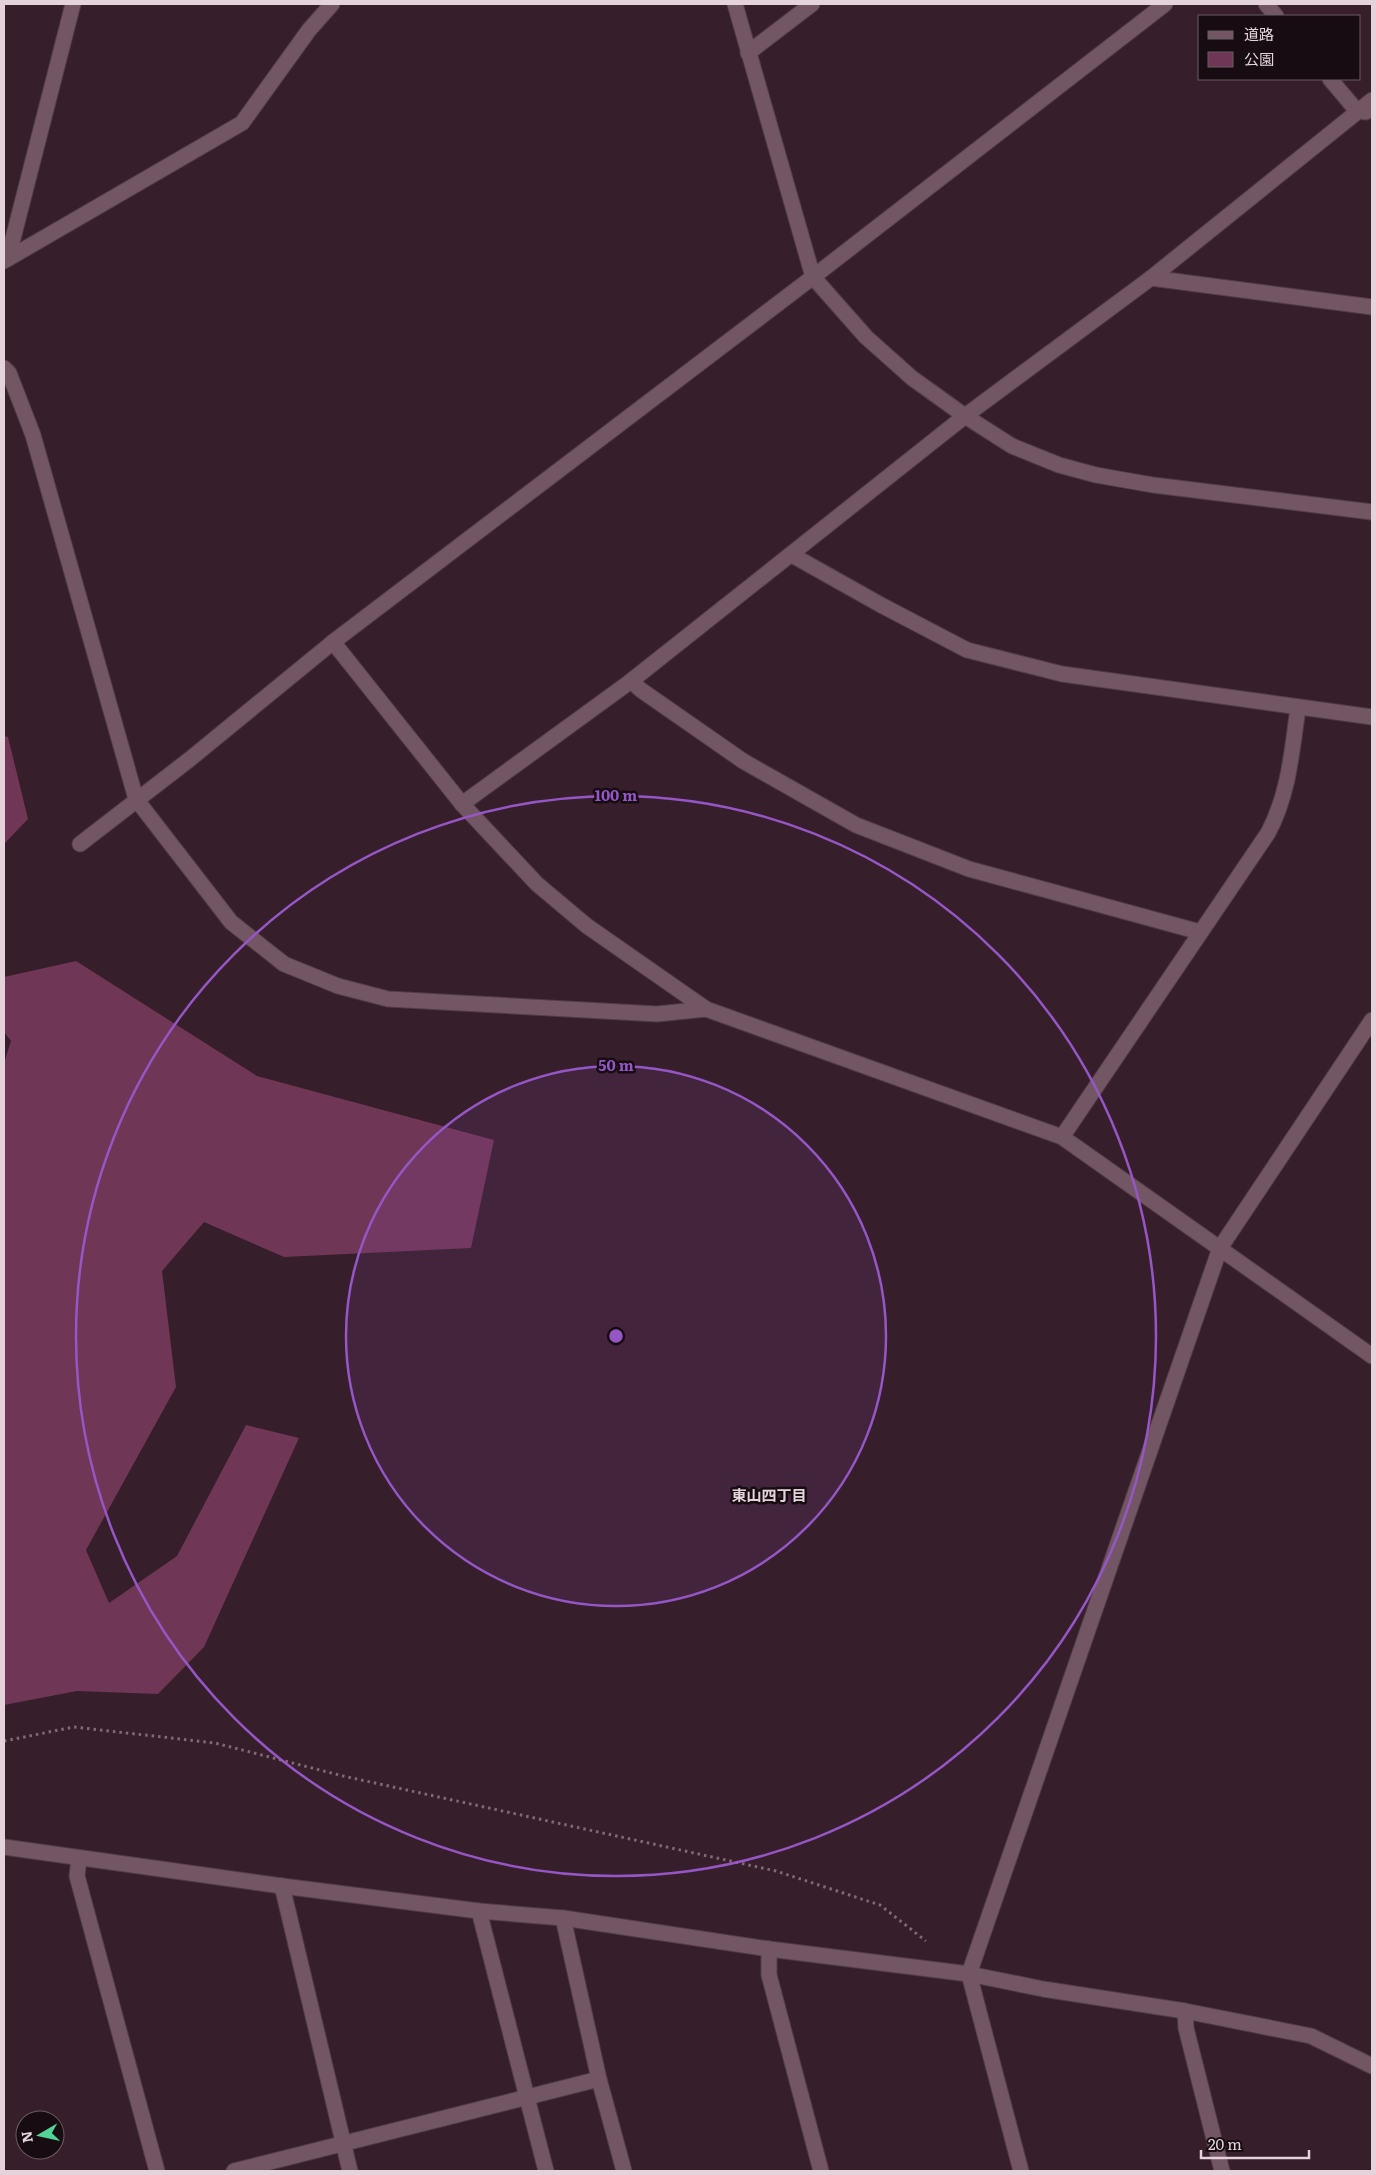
<svg xmlns="http://www.w3.org/2000/svg" width="1376" height="2175" viewBox="0 0 1376 2175" font-family="Literata,'Noto Sans JP',serif">
	<style>
		.green { fill: #6f3655 }
		.lines { fill: none; stroke-linecap: round; stroke-linejoin: round }
		.minor-casing { stroke: #513c47; stroke-width: 17 }
		.path { stroke: #806a75; stroke-width: 3; stroke-dasharray: 2.5 4; stroke-linecap: butt }
		.minor { stroke: #735664; stroke-width: 15 }
		.ring { fill: none; stroke: #9556c6; stroke-width: 2.5 }
		.labels { text-anchor: middle; stroke-width: 5; stroke-linejoin: round; paint-order: stroke }
		.neighbourhood-label { font-size: 15px; font-weight: bold; fill: #e4d3db; stroke: #170c12 }
		.centre { fill: #9556c6; stroke: #170c12; stroke-width: 2.5 }
		.ring-label { font-size: 15px; text-anchor: middle; font-weight: bold; fill: #9556c6; stroke: #170c12; stroke-width: 5; stroke-linejoin: round; paint-order: stroke }
	</style>
	<rect width="100%" height="100%" fill="#371e2b"/>
	<g class="green">
		<polygon points="4,736 8,737 28,819 4,844"/>
		<polygon points="76,961 257,1076 494,1140 471,1248 284,1257 204,1222 162,1271 176,1387 86,1550 109,1603 177,1556 246,1425 299,1438 204,1647 158,1694 77,1691 4,1705 4,1063 11,1041 4,1032 4,977"/>
	</g>
	<g class="lines">
		<g class="minor-casing">
			<g id="minor">
				<polyline points="735,4 813,277 866,337 912,378 965,416 1012,446 1059,465 1096,475 1153,485 1372,512"/>
				<polyline points="1266,4 1276,16"/>
				<polyline points="748,53 812,4"/>
				<polyline points="1330,79 1357,111 1366,112"/>
				<polyline points="8,258 73,4"/>
				<polyline points="4,261 242,123 309,30 332,4"/>
				<polyline points="1151,278 1372,307"/>
				<polyline points="4,368 9,373 33,435 136,799 231,922 284,964 338,986 388,999 657,1014 706,1009"/>
				<polyline points="792,555 881,605 967,650 1062,674 1372,717"/>
				<polyline points="333,642 462,804 537,884 587,926 706,1009 1062,1137 1372,1356"/>
				<polyline points="631,681 641,690 743,761 856,825 969,869 1200,932"/>
				<polyline points="462,804 631,681 965,416 1151,278 1372,100"/>
				<polyline points="80,844 190,759 333,642 813,277 1165,4"/>
				<path d="M1062 1137 1268 833C1289 794 1292 750 1298 708"/>
				<polyline points="4,1847 282,1886 479,1911 563,1918 769,1949 969,1974 1043,1989 1185,2011 1311,2036 1372,2066"/>
				<polyline points="79,1858 77,1876 157,2171"/>
				<polyline points="282,1886 350,2171"/>
				<polyline points="479,1911 546,2171"/>
				<polyline points="563,1918 599,2079 624,2171"/>
				<polyline points="769,1949 769,1975 821,2171"/>
				<polyline points="1185,2011 1186,2028 1222,2171"/>
				<polyline points="234,2171 599,2079"/>
				<polyline points="1021,2171 969,1974 1220,1248 1372,1020"/>
			</g>
		</g>
		<polyline class="path" points="4,1741 74,1727 215,1743 343,1776 776,1871 880,1905 926,1941"/>
		<use href="#minor" class="minor"/>
	</g>
	<circle cx="616" cy="1336" r="270" fill="#9556c6" fill-opacity=".12"/>
	<g class="ring">
		<circle cx="616" cy="1336" r="270"/>
		<circle cx="616" cy="1336" r="540"/>
	</g>
	<g class="labels">
		<g class="neighbourhood-label">
			<text x="769" y="1501">東山四丁目</text>
		</g>
	</g>
	<circle cx="616" cy="1336" r="8" class="centre"/>
	<g class="ring-label">
		<text x="616" y="801">100 m</text>
		<text x="616" y="1071">50 m</text>
	</g>
	<rect width="1376" height="2175" fill="none" stroke="#e4d3db" stroke-width="10"/>
	<rect x="1198" y="15" width="162" height="65" fill="#170c12" stroke="#695c62"/>
	<rect x="1208" y="31" width="25" height="8" fill="#735664" stroke="#695c62"/>
	<text x="1244" y="40" font-size="15" fill="#e4d3db">道路</text>
	<rect x="1208" y="52" width="25" height="15" fill="#6f3655" stroke="#695c62"/>
	<text x="1244" y="65" font-size="15" fill="#e4d3db">公園</text>
	<g transform="translate(40 2135) rotate(261)"><circle r="24" fill="#170c12" stroke="#695c62"/>
	<path d="M0-4L9 19L0 12L-9 19Z" fill="#52d397"/>
	<text y="-8" font-size="14" font-weight="bold" text-anchor="middle" fill="#e4d3db">N</text>
	</g>
	<path d="M1201 2150v8h108v-8" fill="none" stroke="#e4d3db" stroke-width="2.5"/>
	<text x="1208" y="2150" font-size="15" fill="#e4d3db" stroke="#170c12" stroke-width="4" paint-order="stroke">20 m</text>
</svg>
